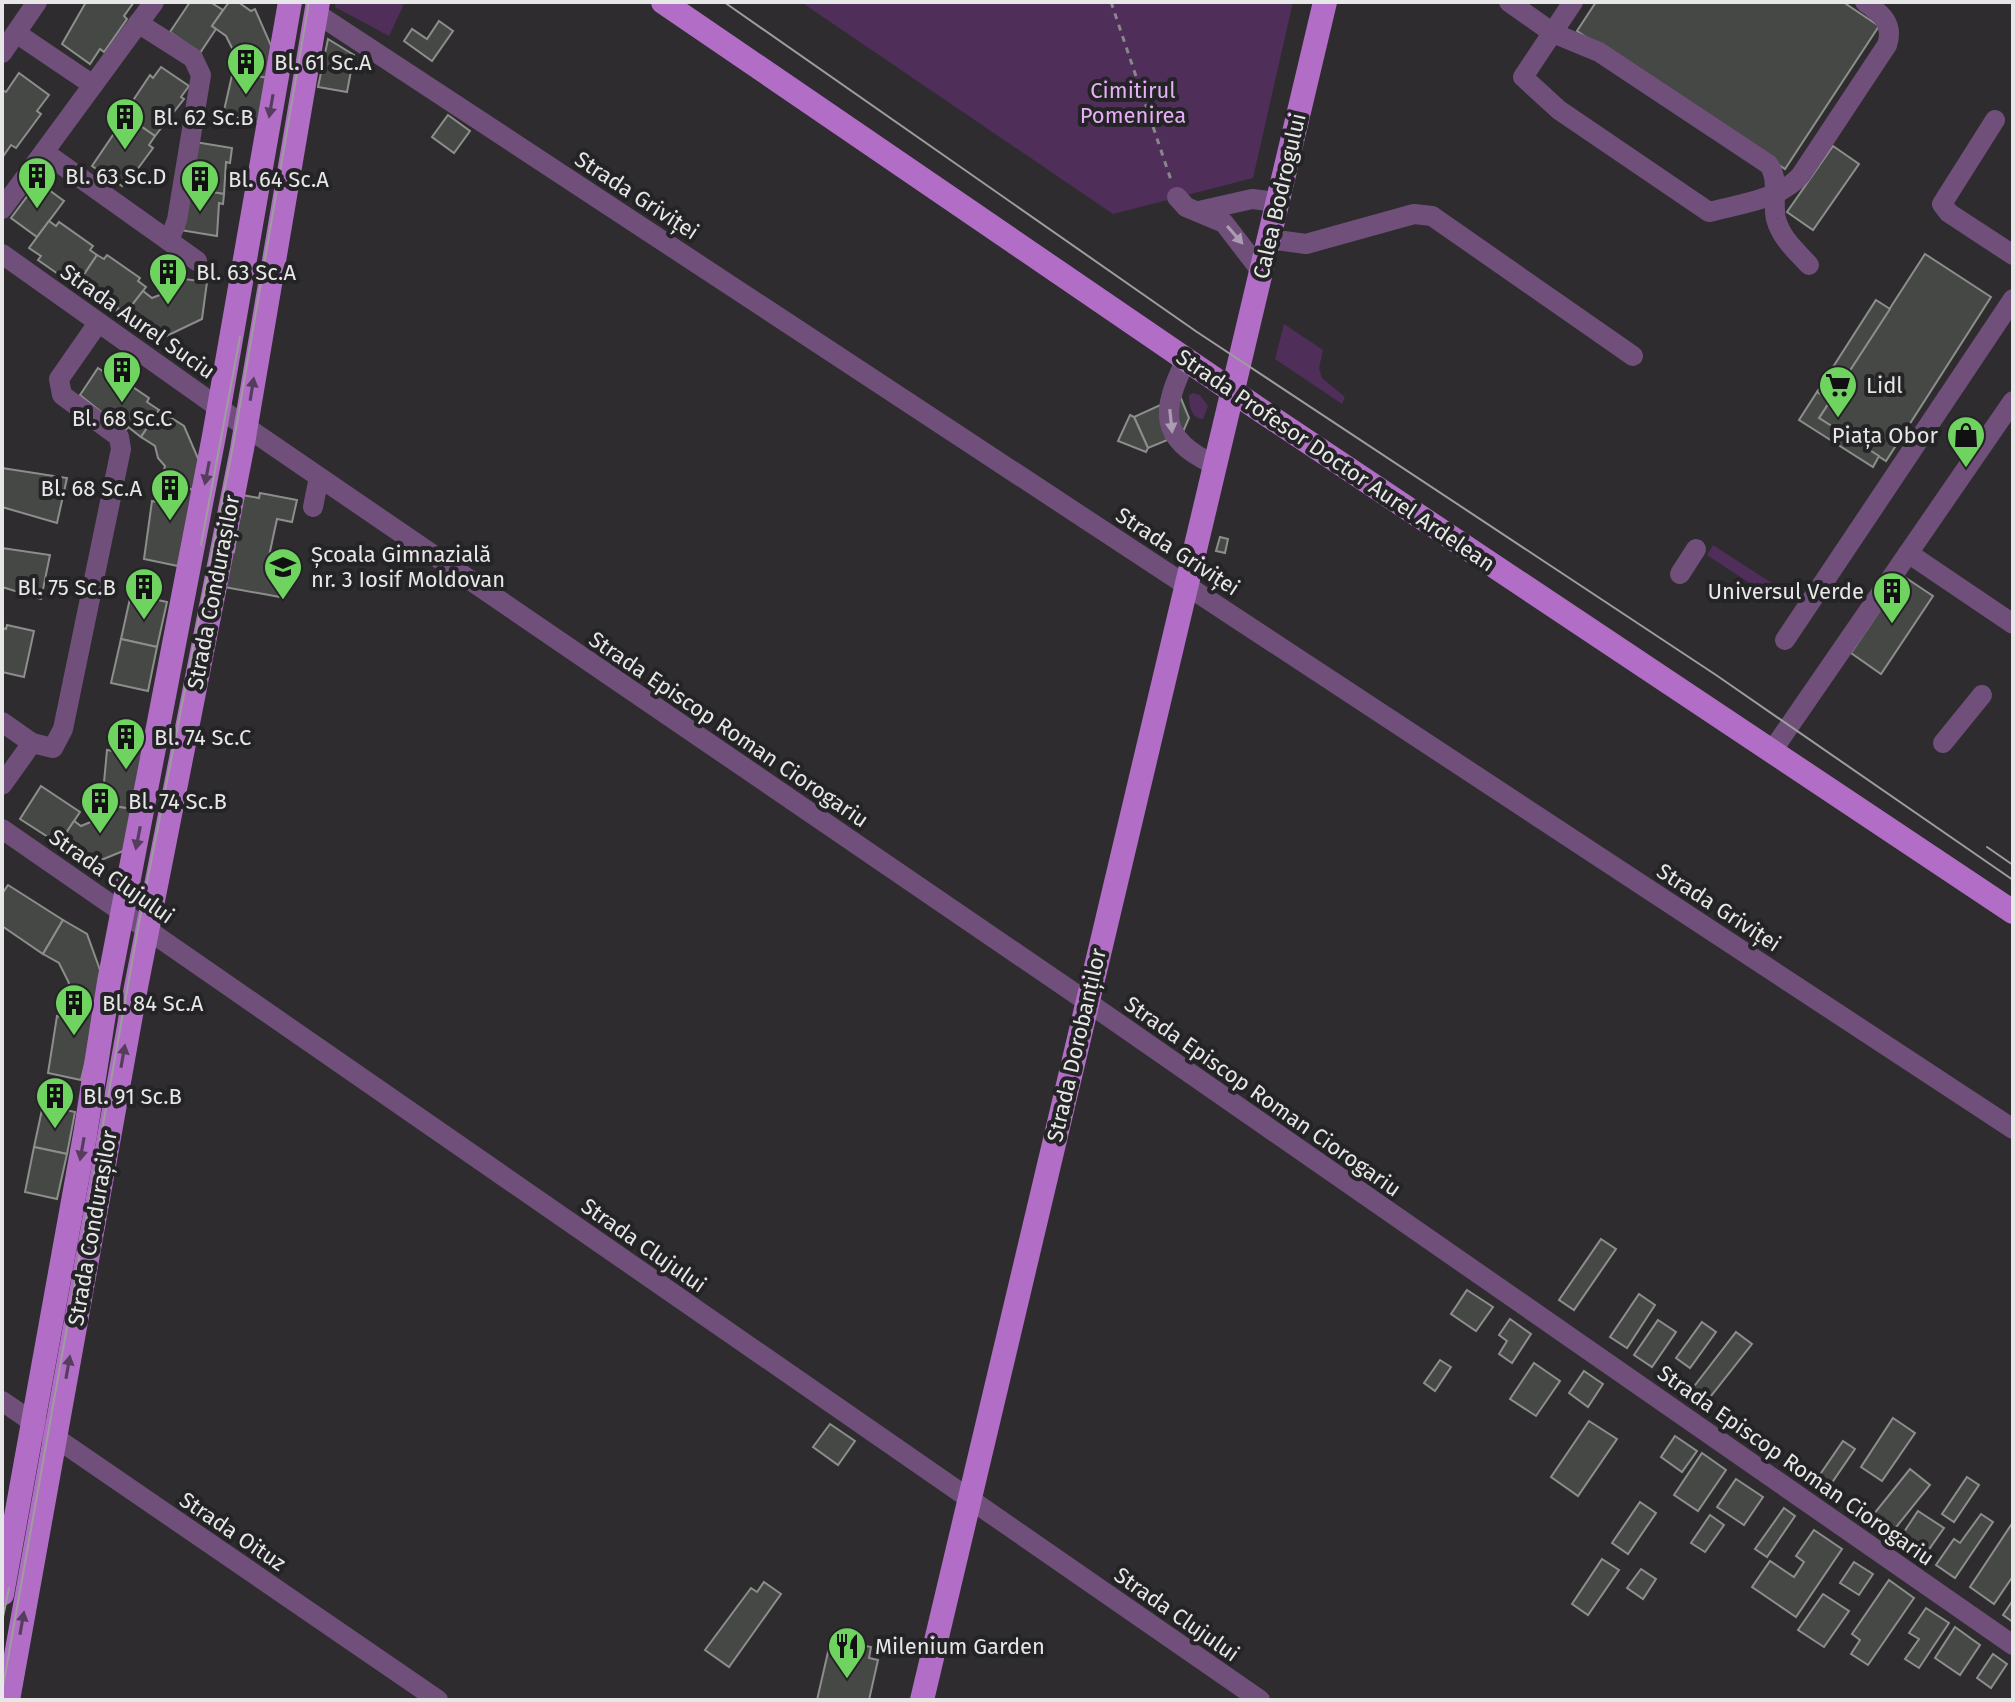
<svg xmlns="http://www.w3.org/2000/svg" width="2015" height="1702" viewBox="0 0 2015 1702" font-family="'Fira Sans',sans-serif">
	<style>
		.green { fill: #4f2e5a }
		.building { fill: #464845; stroke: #8c8e8c; stroke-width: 2 }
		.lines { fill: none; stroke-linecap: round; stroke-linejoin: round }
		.path { stroke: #888789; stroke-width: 3; stroke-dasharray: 6 6; stroke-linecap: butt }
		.minor { stroke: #70507b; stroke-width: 20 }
		.major { stroke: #b26ec7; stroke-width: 24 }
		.tram { stroke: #9e9d9e; stroke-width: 2 }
		.oneway { fill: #563d5e }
		.oneway2 { fill: #ac9cb2 }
		.labels { text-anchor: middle; stroke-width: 8; stroke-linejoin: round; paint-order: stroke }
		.poi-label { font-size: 22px; fill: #e8e7e8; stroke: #242325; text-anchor: start }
		.park-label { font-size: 22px; fill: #e6aff7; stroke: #242325 }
		.street-label { font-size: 22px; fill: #e8e7e8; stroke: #242325 }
	</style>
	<rect width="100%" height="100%" fill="#2e2c2f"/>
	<g class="green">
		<polygon points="336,2 405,2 389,36 335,7"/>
		<polygon points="801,2 1293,2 1253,178 1113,214"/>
		<polygon points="1284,324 1323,350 1319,368 1322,378 1345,397 1342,404 1275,359"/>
		<path d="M1193 393 1200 395 1208 406 1203 419C1191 419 1189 405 1189 395Z"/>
		<polygon points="1713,545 1773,584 1766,594 1707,555"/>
	</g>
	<g class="building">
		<polygon points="86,2 134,2 124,16 127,19 104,52 100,49 90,64 62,44"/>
		<polygon points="190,2 210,2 223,10 212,26 216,29 200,53 170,32"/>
		<polygon points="229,2 238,2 251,11 255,9 276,57 267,78 233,71 236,56 226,36 212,26"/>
		<polygon points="1596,2 1843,2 1879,26 1785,169 1577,31"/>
		<polygon points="439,21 453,31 432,61 404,41 412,29 427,39"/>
		<polygon points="328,39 354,55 347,92 318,87"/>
		<polygon points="161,67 189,86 181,97 184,99 155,136 126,116 131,110 128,108 150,75 153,78"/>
		<polygon points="233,71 267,78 260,122 223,115"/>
		<polygon points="19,73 49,95 37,111 41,114 16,148 11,145 2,158 2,90 6,92"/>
		<polygon points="448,115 470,131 454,153 432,137"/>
		<polygon points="126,116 155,136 149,145 153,148 131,178 128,176 122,186 92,166"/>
		<polygon points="195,142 232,148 230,163 226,162 224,194 187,188"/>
		<polygon points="1833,146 1859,164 1813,230 1787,212"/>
		<polygon points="38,182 64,201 37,237 11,218"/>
		<polygon points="187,188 224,194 223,204 219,203 217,236 180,230"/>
		<polygon points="49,221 56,226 59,222 93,246 90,250 97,255 79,282 71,277 68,281 38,260 41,256 29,248"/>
		<polygon points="1925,254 1991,297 1886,461 1819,418"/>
		<polygon points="97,255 104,259 107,255 140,278 138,281 146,287 125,314 118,308 115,313 84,291 86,288 79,282"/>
		<polygon points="177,278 207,282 202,319 158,340 125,314 143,291 152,298 175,289"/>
		<polygon points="1876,300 1890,309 1830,401 1817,392"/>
		<polygon points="98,368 113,378 115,375 149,398 147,402 159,410 141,437 128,427 125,431 80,395"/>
		<polygon points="1817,392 1830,401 1819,418 1879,456 1873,467 1799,420"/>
		<polygon points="1180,396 1189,418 1182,434 1148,448 1134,417"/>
		<polygon points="159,410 184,426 200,463 194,490 161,483 165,466 158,458 155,446 141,437"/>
		<polygon points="1130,415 1134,417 1148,448 1146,452 1118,441"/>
		<polygon points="2,468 67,478 57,523 2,507"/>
		<polygon points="161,483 194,490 178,566 144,559 152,501 157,502"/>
		<polygon points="260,493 297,500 292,522 277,519 266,570 284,574 280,597 224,587 230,551 234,552 242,495 259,498"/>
		<polygon points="1220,537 1228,539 1225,553 1216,551"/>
		<polygon points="2,548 50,555 41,599 2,587"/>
		<polygon points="1903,576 1933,596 1881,674 1851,653"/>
		<polygon points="131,594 167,602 157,647 121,639"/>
		<polygon points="7,625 34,631 24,677 2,672 2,628 6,629"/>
		<polygon points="121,639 157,647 148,691 111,683"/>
		<polygon points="116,730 151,736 138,810 102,804 107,750 113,751"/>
		<polygon points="41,786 80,812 59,844 20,819"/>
		<polygon points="107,805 138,810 133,847 84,867 56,848 74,821 81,826 105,816"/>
		<polygon points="8,885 63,920 43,954 2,926 2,894"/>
		<polygon points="63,920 87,934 104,981 100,1003 66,995 69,983 59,963 43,954"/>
		<polygon points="66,995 100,1003 81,1080 48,1073 57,1016 61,1017"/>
		<polygon points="43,1105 75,1112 67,1154 34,1147"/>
		<polygon points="34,1147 67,1154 57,1199 25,1192"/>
		<polygon points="1601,1239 1616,1249 1574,1310 1559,1300"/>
		<polygon points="1467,1290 1493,1307 1476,1331 1451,1314"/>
		<polygon points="1639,1294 1655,1305 1627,1348 1610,1337"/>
		<polygon points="1510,1319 1531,1334 1512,1363 1499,1354 1507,1341 1499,1335"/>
		<polygon points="1658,1320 1676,1332 1652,1367 1634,1355"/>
		<polygon points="1702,1322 1716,1332 1690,1368 1676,1358"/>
		<polygon points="1736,1332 1752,1344 1707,1401 1692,1389"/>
		<polygon points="1440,1360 1451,1367 1435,1391 1424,1383"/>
		<polygon points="1534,1363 1560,1381 1536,1416 1510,1399"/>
		<polygon points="1584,1371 1603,1384 1588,1407 1569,1393"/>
		<polygon points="1893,1418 1915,1433 1882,1481 1861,1467"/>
		<polygon points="1589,1421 1617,1439 1578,1496 1551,1477"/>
		<polygon points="830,1424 855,1441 838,1465 813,1447"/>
		<polygon points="1675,1436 1697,1451 1682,1472 1661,1457"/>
		<polygon points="1843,1441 1855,1449 1831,1484 1819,1476"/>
		<polygon points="1702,1453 1726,1470 1698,1511 1674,1495"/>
		<polygon points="1910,1469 1930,1485 1893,1531 1873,1515"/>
		<polygon points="1967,1477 1979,1485 1954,1522 1942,1514"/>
		<polygon points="1736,1479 1763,1497 1744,1525 1717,1507"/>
		<polygon points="1640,1502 1656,1513 1628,1554 1612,1543"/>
		<polygon points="1784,1508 1795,1516 1767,1557 1755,1549"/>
		<polygon points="1918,1511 1944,1528 1925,1555 1900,1538"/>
		<polygon points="1981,1514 1993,1522 1955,1578 1936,1565 1954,1539 1960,1543"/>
		<polygon points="1710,1515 1724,1525 1705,1552 1691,1543"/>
		<polygon points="2013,1522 2013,1576 1994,1604 1970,1587"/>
		<polygon points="1814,1530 1842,1549 1796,1617 1752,1587 1770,1561 1794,1577 1804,1562 1796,1556"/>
		<polygon points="1602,1559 1619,1570 1588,1615 1572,1604"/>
		<polygon points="1854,1562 1873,1574 1859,1595 1840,1583"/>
		<polygon points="1641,1569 1656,1579 1643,1599 1627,1588"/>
		<polygon points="1889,1580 1914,1598 1868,1665 1851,1654 1860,1640 1852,1634"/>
		<polygon points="764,1582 781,1594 729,1667 705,1650 751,1588 757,1592"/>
		<polygon points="1823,1594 1849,1611 1824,1647 1798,1630"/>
		<polygon points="2013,1600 2013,1622 2003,1615"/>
		<polygon points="1926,1608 1949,1623 1919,1668 1905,1659 1919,1639 1909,1633"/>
		<polygon points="1955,1627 1980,1645 1960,1675 1935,1658"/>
		<polygon points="831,1639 871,1647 869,1658 878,1660 869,1700 817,1700"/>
		<polygon points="1993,1654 2007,1664 1991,1688 1977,1678"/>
	</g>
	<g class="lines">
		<polyline class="path" points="1111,2 1171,180"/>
		<g class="minor">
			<path d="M1509 2 1553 33 1599 52 1768 164C1780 178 1772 202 1776 219 1781 238 1796 251 1809 265"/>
			<path d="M1573 2 1523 77 1559 110 1709 212C1740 204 1779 200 1801 175L1887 45C1894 24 1882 14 1865 2"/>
			<polyline points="316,13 2013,1129"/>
			<polyline points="138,23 193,58 201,75 177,220 169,241"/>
			<polyline points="16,33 93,85"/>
			<polyline points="2,53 37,2"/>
			<polyline points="1995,120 1942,204 1949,213 2013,255"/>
			<polyline points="44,152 197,261"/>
			<polyline points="1177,197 1186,207 1224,223 1261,271"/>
			<polyline points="2,209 154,2"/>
			<polyline points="1199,211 1252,199 1277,202"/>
			<polyline points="1269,239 1306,244 1414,214 1432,216 1633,356"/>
			<polyline points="2,254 246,427 1086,1001 2013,1645"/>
			<path d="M1186 360C1161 410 1158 438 1213 464"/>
			<polyline points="313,507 319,477"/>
			<polyline points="1908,553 2013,624"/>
			<polyline points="1680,574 1696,549"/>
			<polyline points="1785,640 2013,299"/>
			<polyline points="2,722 32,743 2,785"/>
			<polyline points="32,743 53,748 63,729 121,449 119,437 62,395 59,379 98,323"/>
			<polyline points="1943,743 1982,695"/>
			<polyline points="1772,751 2013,401"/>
			<polyline points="2,829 1260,1700"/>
			<polyline points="2,1401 438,1700"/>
		</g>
		<g class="major">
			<polyline points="663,2 1260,410 2013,912"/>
			<polyline points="2,1594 85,1135 109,982 214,436 290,2"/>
			<polyline points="8,1700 136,987 242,449 318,2"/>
			<polyline points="922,1700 1325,2"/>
		</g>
		<g class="tram">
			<polyline points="724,2 1197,332 1716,675 2013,880"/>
			<polyline points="201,545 240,337"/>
			<polyline points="1987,847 2013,865"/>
			<polyline points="2,1622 9,1588"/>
			<polyline points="2,1692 139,923 233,446 309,2"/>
		</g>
	</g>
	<defs><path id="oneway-solid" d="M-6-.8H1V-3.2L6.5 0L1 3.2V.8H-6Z" transform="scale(2)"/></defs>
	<g class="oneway">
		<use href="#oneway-solid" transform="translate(271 106) rotate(100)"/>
		<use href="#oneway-solid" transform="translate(252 389) rotate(-81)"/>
		<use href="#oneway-solid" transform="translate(207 473) rotate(101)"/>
		<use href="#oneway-solid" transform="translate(138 838) rotate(101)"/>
		<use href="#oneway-solid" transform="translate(123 1056) rotate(-80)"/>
		<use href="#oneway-solid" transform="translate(82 1149) rotate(100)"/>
		<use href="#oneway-solid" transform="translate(68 1367) rotate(-80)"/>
		<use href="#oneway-solid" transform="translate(22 1623) rotate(-80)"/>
	</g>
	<g class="oneway2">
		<use href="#oneway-solid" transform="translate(1235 235) rotate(49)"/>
		<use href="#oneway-solid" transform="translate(1171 421) rotate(84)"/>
	</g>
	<defs>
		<g id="building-pin" transform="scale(2)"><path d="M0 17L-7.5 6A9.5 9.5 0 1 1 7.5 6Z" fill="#6fd360" stroke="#242325"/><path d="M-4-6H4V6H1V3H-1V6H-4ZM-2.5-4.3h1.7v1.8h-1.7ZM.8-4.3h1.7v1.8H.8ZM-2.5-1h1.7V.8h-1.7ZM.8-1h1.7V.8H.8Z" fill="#111"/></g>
		<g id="supermarket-pin" transform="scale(2)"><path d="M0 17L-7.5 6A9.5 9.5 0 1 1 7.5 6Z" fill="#6fd360" stroke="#242325"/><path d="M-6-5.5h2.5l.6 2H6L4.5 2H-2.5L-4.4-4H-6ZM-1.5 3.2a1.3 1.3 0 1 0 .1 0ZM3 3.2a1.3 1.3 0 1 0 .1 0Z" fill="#111"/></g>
		<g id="shop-pin" transform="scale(2)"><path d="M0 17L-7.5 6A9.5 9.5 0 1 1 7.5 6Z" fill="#6fd360" stroke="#242325"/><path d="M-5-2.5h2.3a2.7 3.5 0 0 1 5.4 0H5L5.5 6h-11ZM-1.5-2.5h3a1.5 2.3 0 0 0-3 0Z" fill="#111"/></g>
		<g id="school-pin" transform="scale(2)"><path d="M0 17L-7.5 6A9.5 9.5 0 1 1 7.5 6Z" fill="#6fd360" stroke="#242325"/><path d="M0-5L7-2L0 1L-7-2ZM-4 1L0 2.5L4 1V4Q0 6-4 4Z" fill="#111"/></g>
		<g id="restaurant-pin" transform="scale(2)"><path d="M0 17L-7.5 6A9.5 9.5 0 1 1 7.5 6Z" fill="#6fd360" stroke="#242325"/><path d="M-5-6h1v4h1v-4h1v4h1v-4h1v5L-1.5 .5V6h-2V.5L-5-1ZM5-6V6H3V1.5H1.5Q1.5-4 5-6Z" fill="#111"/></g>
	</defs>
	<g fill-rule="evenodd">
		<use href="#building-pin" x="246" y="62"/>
		<use href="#building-pin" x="125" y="117"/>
		<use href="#building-pin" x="37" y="176"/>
		<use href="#building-pin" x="200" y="179"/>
		<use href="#building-pin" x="168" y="272"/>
		<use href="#building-pin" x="122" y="370"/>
		<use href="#supermarket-pin" x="1838" y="385"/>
		<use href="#shop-pin" x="1966" y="435"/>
		<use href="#building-pin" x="170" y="488"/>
		<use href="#school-pin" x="283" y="567"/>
		<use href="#building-pin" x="144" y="587"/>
		<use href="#building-pin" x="1892" y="591"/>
		<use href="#building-pin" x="126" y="737"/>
		<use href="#building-pin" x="100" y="801"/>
		<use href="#building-pin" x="74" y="1003"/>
		<use href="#building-pin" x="55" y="1096"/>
		<use href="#restaurant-pin" x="847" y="1646"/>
	</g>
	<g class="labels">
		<g class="poi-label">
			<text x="274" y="70">Bl. 61 Sc.A</text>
			<text x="153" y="125">Bl. 62 Sc.B</text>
			<text x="65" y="184">Bl. 63 Sc.D</text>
			<text x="228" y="187">Bl. 64 Sc.A</text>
			<text x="196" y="280">Bl. 63 Sc.A</text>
			<text x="1866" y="393">Lidl</text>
			<text x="122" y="426" text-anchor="middle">Bl. 68 Sc.C</text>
			<text x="1938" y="443" text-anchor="end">Piața Obor</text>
			<text x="142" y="496" text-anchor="end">Bl. 68 Sc.A</text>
			<text x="311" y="562">Școala Gimnazială<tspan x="311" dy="25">nr. 3 Iosif Moldovan</tspan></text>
			<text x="116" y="595" text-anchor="end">Bl. 75 Sc.B</text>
			<text x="1864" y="599" text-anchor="end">Universul Verde</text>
			<text x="154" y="745">Bl. 74 Sc.C</text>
			<text x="128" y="809">Bl. 74 Sc.B</text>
			<text x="102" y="1011">Bl. 84 Sc.A</text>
			<text x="83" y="1104">Bl. 91 Sc.B</text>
			<text x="875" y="1654">Milenium Garden</text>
		</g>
		<g class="park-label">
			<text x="1133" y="98">Cimitirul<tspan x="1133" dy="25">Pomenirea</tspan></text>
		</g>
		<g class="street-label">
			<text transform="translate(637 195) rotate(33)" y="8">Strada Griviței</text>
			<text transform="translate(1279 196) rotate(-77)" y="8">Calea Bodrogului</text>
			<text transform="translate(138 321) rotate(35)" y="8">Strada Aurel Suciu</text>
			<text transform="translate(1336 460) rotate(34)" y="8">Strada Profesor Doctor Aurel Ardelean</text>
			<text transform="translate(1178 551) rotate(33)" y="8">Strada Griviței</text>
			<text transform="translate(213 592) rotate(-79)" y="8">Strada Condurașilor</text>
			<text transform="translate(729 729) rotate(34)" y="8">Strada Episcop Roman Ciorogariu</text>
			<text transform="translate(112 876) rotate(35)" y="8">Strada Clujului</text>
			<text transform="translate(1719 907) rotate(33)" y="8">Strada Griviței</text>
			<text transform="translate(1076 1045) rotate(-77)" y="8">Strada Dorobanților</text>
			<text transform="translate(1263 1096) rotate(35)" y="8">Strada Episcop Roman Ciorogariu</text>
			<text transform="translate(92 1228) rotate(-80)" y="8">Strada Condurașilor</text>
			<text transform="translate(644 1245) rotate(35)" y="8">Strada Clujului</text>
			<text transform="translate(1796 1465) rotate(35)" y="8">Strada Episcop Roman Ciorogariu</text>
			<text transform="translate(233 1531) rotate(34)" y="8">Strada Oituz</text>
			<text transform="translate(1177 1614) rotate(35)" y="8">Strada Clujului</text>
		</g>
	</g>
	<rect width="2015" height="1702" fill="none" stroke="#e8e7e8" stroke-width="8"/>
</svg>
